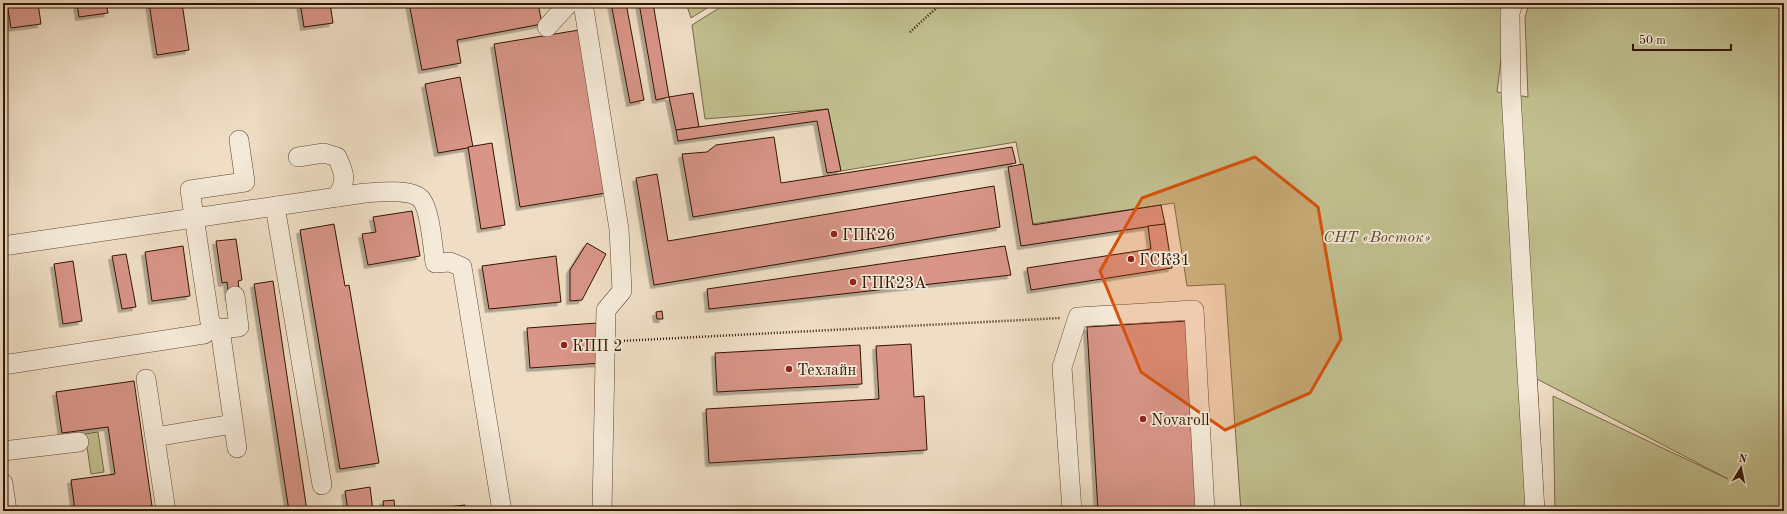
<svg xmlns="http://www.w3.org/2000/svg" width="1787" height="514" viewBox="0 0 1787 514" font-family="'Old Standard TT',serif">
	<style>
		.green { fill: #c1bf8f; stroke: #7a6a48 }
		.building { fill: #d89588; stroke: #331501; filter: url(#shadow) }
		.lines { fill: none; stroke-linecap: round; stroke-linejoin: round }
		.minor-casing { stroke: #624732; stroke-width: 20 }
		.path { stroke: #331501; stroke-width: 2.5; stroke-dasharray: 1 2; stroke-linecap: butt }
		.minor { stroke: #f5ead9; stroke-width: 19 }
		.marked { fill: #d6520b; fill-opacity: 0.2; stroke: #d6520b; stroke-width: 3; stroke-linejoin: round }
		.poi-dot { fill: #8f2418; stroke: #f5ead9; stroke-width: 1.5 }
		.labels { text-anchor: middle; stroke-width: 3.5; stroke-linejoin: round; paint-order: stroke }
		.poi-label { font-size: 16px; fill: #331501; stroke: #f5ead9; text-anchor: start }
		.park-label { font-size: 16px; font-style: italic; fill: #5e482c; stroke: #f5ead9 }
	</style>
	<defs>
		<filter id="shadow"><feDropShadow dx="-3.5" dy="3.5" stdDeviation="0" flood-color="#0004"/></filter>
	</defs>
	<rect width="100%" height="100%" fill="#efdec5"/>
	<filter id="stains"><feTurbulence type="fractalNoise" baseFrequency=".005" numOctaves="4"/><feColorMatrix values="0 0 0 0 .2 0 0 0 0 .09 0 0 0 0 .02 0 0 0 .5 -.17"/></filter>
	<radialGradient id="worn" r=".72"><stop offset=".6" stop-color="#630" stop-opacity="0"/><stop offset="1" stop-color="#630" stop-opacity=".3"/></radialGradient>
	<g class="green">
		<polygon points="686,3 715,3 691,18"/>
		<polygon points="727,3 1510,3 1505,28 1497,92 1528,97 1525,18 1529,3 1784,3 1784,511 1555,511 1553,396 1728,479 1537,379 1544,511 1241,511 1225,284 1187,286 1174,203 1032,224 1016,142 841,171 828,109 705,119 692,25"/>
		<polygon points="98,432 104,472 91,474 85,434"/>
	</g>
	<g class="building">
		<polygon points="7,3 38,3 41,24 11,28"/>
		<polygon points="77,3 106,3 108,13 79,17"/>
		<polygon points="149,3 182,3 189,50 157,55"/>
		<polygon points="300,3 330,3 333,23 304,27"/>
		<polygon points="409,3 538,3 542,24 457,40 461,63 422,70"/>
		<polygon points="611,3 626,3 644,100 630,103"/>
		<polygon points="639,3 653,3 669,97 656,100"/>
		<polygon points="579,30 606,193 520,207 494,44"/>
		<polygon points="460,77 473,147 438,153 425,84"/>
		<polygon points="693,93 699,127 676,130 669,97"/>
		<polygon points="828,109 841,171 827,173 817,121 678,141 676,130"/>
		<polygon points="774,137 781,183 1012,147 1016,163 693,217 682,154 707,152 716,145"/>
		<polygon points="492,143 505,225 481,229 468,147"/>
		<polygon points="1023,164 1033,225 1161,205 1165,224 1021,246 1008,167"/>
		<polygon points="657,174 668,241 994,186 1000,227 654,285 636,178"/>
		<polygon points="412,211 420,256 368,265 362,234 376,232 373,217"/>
		<polygon points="334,224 345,286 349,285 379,463 340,469 300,230"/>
		<polygon points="1165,224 1172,268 1031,290 1027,268 1151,249 1148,226"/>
		<polygon points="236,239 242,280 238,281 240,295 229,297 227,282 222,283 216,241"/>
		<polygon points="587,243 606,254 582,300 570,301 570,270"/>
		<polygon points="183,246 190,296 152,301 145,252"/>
		<polygon points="1005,246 1011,275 709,309 707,289"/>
		<polygon points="126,254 136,307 122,309 112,256"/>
		<polygon points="556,256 561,302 489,309 482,266"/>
		<polygon points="73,261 82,321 63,324 54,264"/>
		<polygon points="273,281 307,511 289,511 254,284"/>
		<polygon points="662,311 663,319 657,319 656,312"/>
		<polygon points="1187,321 1199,511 1098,511 1087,327"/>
		<polygon points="597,323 601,363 530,368 527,328"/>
		<polygon points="911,344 914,397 924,396 927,450 709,463 706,409 879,399 876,346"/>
		<polygon points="860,345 862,384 717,392 715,353"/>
		<polygon points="134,381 152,506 116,511 75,511 71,480 115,474 108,427 62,433 56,392"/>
		<polygon points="370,487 373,511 348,511 345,491"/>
		<polygon points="394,500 395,511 384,511 383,501"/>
		<polygon points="465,505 465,511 411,511"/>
	</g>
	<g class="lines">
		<g class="minor-casing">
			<g id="minor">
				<polyline points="583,3 619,229 622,291 606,310 602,511"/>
				<polyline points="1513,3 1510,13 1511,94 1535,511"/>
				<polyline points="547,27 569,3"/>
				<path d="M298 157 324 153 337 157C345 174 347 180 337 197"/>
				<polyline points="275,206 322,485"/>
				<path d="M3 246 365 193C378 192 410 189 420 198 430 207 433 248 435 263L450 262 462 267 502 511"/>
				<polyline points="211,324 220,329 237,448"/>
				<polyline points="220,329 239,327 235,296"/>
				<polyline points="3,365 204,334 211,329 190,190 245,182 239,140"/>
				<polyline points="146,379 166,511"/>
				<polyline points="155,437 233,424"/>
				<polyline points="3,451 79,442"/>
				<polyline points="3,483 7,511"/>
				<polyline points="1072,511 1062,367 1078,317 1194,310 1205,511"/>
			</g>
		</g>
		<g class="path">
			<polyline points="910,32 942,3"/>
			<polyline points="621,341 1061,318"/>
		</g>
		<use href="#minor" class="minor"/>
	</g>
	<path class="marked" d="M1255 157 1318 207 1341 339 1310 393 1225 430 1141 372 1100 271 1142 198Z"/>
	<g class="poi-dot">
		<circle cx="834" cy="234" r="4"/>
		<circle cx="1131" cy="259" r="4"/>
		<circle cx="853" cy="282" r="4"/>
		<circle cx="564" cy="345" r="4"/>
		<circle cx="789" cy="369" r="4"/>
		<circle cx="1143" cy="419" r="4"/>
	</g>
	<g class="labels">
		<g class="poi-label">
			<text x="842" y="240">ГПК26</text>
			<text x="1139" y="265">ГСК31</text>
			<text x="861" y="288">ГПК23А</text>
			<text x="572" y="351">КПП 2</text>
			<text x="797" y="375">Техлайн</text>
			<text x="1151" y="425">Novaroll</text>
		</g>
		<g class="park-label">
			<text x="1377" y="242">СНТ «Восток»</text>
		</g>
	</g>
	<rect width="1787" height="514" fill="none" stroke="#efdec5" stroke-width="16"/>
	<rect x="4" y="4" width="1779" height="506" fill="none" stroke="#331501" stroke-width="2"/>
	<rect x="8" y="8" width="1771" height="498" fill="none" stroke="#331501"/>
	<g transform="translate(1741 468) rotate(10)" stroke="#f5ead9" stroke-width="3" paint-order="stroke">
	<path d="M0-3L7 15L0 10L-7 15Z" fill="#331501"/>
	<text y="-6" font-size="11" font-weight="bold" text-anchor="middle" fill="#331501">N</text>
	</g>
	<path d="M1633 44v6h98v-6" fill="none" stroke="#331501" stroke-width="2"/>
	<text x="1639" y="44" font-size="12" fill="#331501" stroke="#f5ead9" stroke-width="3" paint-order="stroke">50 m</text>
	<rect width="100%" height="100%" filter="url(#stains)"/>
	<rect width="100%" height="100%" fill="url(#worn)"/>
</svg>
